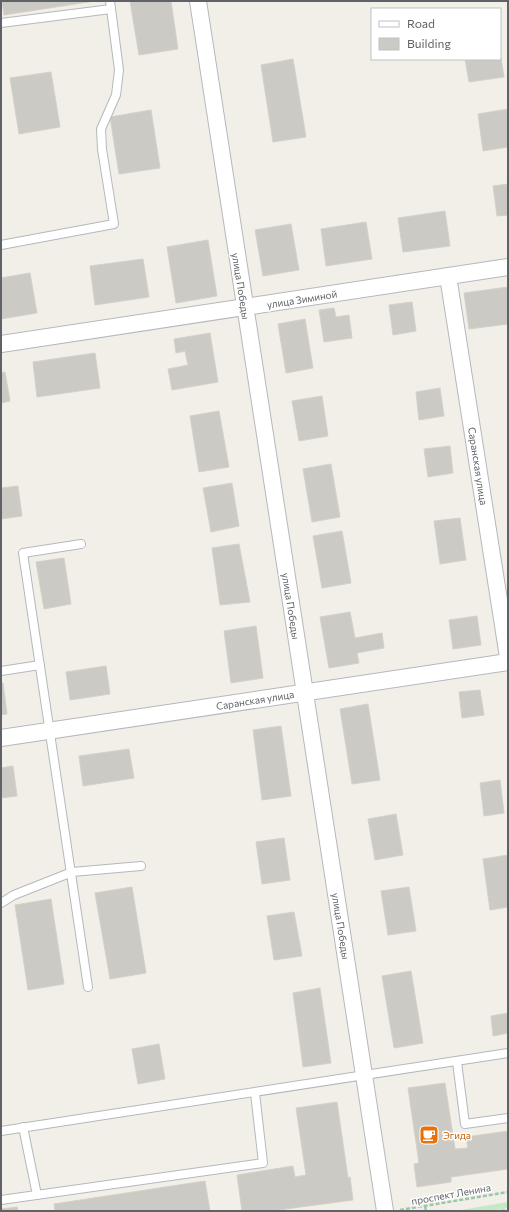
<svg xmlns="http://www.w3.org/2000/svg" width="509" height="1212" viewBox="0 0 509 1212" font-family="Commissioner,sans-serif">
	<style>
		.green { fill: #c5e8c5 }
		.building { fill: #cccac5; stroke: #d6d1c6 }
		.lines { fill: none; stroke-linecap: round; stroke-linejoin: round }
		.service-casing { stroke: #b5b8bc; stroke-width: 10 }
		.minor-casing { stroke: #b5b8bc; stroke-width: 18 }
		.path { stroke: #9cc7a9; stroke-width: 2.5; stroke-dasharray: 4 2; stroke-linecap: butt }
		.service { stroke: #fff; stroke-width: 8 }
		.minor { stroke: #fff; stroke-width: 16 }
		.labels { text-anchor: middle; stroke-width: 3; stroke-linejoin: round; paint-order: stroke }
		.street-label { font-size: 10px; fill: #5f6368; stroke: #fff }
		.food-label { font-size: 10px; fill: #c56008; stroke: #fff; text-anchor: start }
	</style>
	<rect width="100%" height="100%" fill="#f1efe8"/>
	<polygon class="green" points="508,1202 508,1208 489,1211 455,1211"/>
	<g class="building">
		<polygon points="2,1 95,1 4,15"/>
		<polygon points="130,1 171,1 178,49 139,55"/>
		<polygon points="500,52 504,77 469,82 465,59 500,59"/>
		<polygon points="293,59 306,137 273,142 261,65"/>
		<polygon points="51,72 60,127 19,134 10,78"/>
		<polygon points="508,109 508,147 483,151 478,114"/>
		<polygon points="151,110 160,168 119,174 110,117"/>
		<polygon points="508,184 508,215 497,216 493,186"/>
		<polygon points="445,211 450,246 403,252 398,218"/>
		<polygon points="366,222 372,259 326,266 321,229"/>
		<polygon points="291,224 299,270 263,276 255,230"/>
		<polygon points="208,240 217,296 176,303 167,247"/>
		<polygon points="143,259 149,297 95,305 90,266"/>
		<polygon points="30,273 37,313 1,319 1,278"/>
		<polygon points="508,287 508,324 469,329 464,293"/>
		<polygon points="412,302 416,331 393,335 389,305"/>
		<polygon points="334,308 336,317 349,315 352,338 324,342 319,310"/>
		<polygon points="305,319 313,368 286,373 278,324"/>
		<polygon points="210,333 218,382 172,390 168,369 188,365 185,351 176,353 174,339"/>
		<polygon points="95,353 100,388 37,397 33,362"/>
		<polygon points="5,372 10,401 1,403 1,373"/>
		<polygon points="440,388 444,416 419,420 416,392"/>
		<polygon points="322,396 328,436 299,441 292,401"/>
		<polygon points="219,411 229,467 199,472 190,416"/>
		<polygon points="450,446 453,473 428,477 424,449"/>
		<polygon points="331,464 340,517 312,522 303,469"/>
		<polygon points="232,483 239,526 211,532 203,488"/>
		<polygon points="18,486 22,516 1,519 1,488"/>
		<polygon points="460,518 466,560 440,564 434,521"/>
		<polygon points="342,531 351,583 322,588 313,536"/>
		<polygon points="239,544 250,602 220,605 212,548"/>
		<polygon points="64,558 71,604 44,609 36,562"/>
		<polygon points="350,612 355,638 382,633 384,648 357,653 359,663 329,668 320,617"/>
		<polygon points="477,616 481,645 453,649 449,620"/>
		<polygon points="256,626 263,678 231,683 224,631"/>
		<polygon points="106,666 110,694 70,700 66,672"/>
		<polygon points="3,683 7,714 1,715 1,684"/>
		<polygon points="480,690 484,715 462,718 459,692"/>
		<polygon points="368,704 380,780 352,784 340,709"/>
		<polygon points="281,726 291,796 262,800 253,730"/>
		<polygon points="129,749 134,778 83,786 79,756"/>
		<polygon points="13,766 17,796 1,798 1,768"/>
		<polygon points="500,780 504,813 484,816 480,783"/>
		<polygon points="396,814 403,855 375,860 368,819"/>
		<polygon points="284,838 290,880 262,884 256,842"/>
		<polygon points="508,855 508,907 490,910 483,859"/>
		<polygon points="132,887 146,973 110,979 95,893"/>
		<polygon points="409,887 416,931 388,935 381,891"/>
		<polygon points="51,899 64,984 28,990 15,905"/>
		<polygon points="294,912 302,956 274,960 267,916"/>
		<polygon points="411,971 423,1043 394,1048 382,976"/>
		<polygon points="320,988 331,1063 303,1067 293,993"/>
		<polygon points="508,1013 508,1033 493,1036 491,1016"/>
		<polygon points="159,1044 165,1079 138,1084 132,1049"/>
		<polygon points="445,1083 455,1149 468,1148 466,1137 508,1131 508,1169 451,1177 451,1182 417,1187 414,1164 419,1163 408,1088"/>
		<polygon points="337,1102 348,1178 350,1177 353,1200 271,1211 242,1211 237,1175 293,1166 295,1177 306,1175 296,1108"/>
		<polygon points="205,1181 210,1211 55,1211 54,1204"/>
		<polygon points="17,1207 18,1211 1,1211 1,1209"/>
	</g>
	<g class="lines">
		<g class="service-casing">
			<g id="service">
				<polyline points="1,23 111,9"/>
				<polyline points="1,245 114,224 102,149 101,129 116,95 119,70 110,1"/>
				<polyline points="81,544 23,553 88,987"/>
				<polyline points="1,671 40,665"/>
				<polyline points="1,903 14,895 72,872 141,866"/>
				<polyline points="457,1062 465,1124 508,1118"/>
				<polyline points="23,1127 37,1195"/>
				<polyline points="1,1131 508,1053"/>
				<polyline points="1,1200 263,1163 255,1093"/>
			</g>
		</g>
		<g class="minor-casing">
			<g id="minor">
				<polyline points="198,1 385,1211"/>
				<polyline points="448,276 508,657"/>
				<polyline points="1,344 508,267"/>
				<polyline points="1,738 508,662"/>
			</g>
		</g>
		<g class="path">
			<polyline points="425,1206 426,1211"/>
			<polyline points="400,1210 508,1192"/>
			<polyline points="501,1211 508,1210"/>
		</g>
		<use href="#service" class="service"/>
		<use href="#minor" class="minor"/>
	</g>
	<defs>
		<g id="cafe-square" transform="scale(1)"><rect x="-9" y="-9" width="18" height="18" rx="4" fill="#e8710a" stroke="#fff"/><path d="M-5.5-4.5H6V0H3Q3 3.5 0 3.5H-2.5Q-5.5 3.5-5.5 0ZM3-3.2v2h1.7v-2ZM-6 4.5H4V6H-6Z" fill="#fff"/></g>
	</defs>
	<g fill-rule="evenodd">
		<use href="#cafe-square" x="429" y="1135"/>
	</g>
	<g class="labels">
		<g class="street-label">
			<text transform="translate(241 286) rotate(81)" y="4">улица Победы</text>
			<text transform="translate(302 299) rotate(-9)" y="4">улица Зиминой</text>
			<text transform="translate(478 466) rotate(81)" y="4">Саранская улица</text>
			<text transform="translate(291 606) rotate(81)" y="4">улица Победы</text>
			<text transform="translate(255 700) rotate(-9)" y="4">Саранская улица</text>
			<text transform="translate(341 926) rotate(81)" y="4">улица Победы</text>
			<text transform="translate(451 1194) rotate(-10)" y="4">проспект Ленина</text>
		</g>
		<g class="food-label">
			<text x="443" y="1139">Эгида</text>
		</g>
	</g>
	<rect width="509" height="1212" fill="none" stroke="#5f6368" stroke-width="4"/>
	<rect x="371" y="8" width="130" height="52" fill="#ffffff" stroke="#bfc1c3"/>
	<rect x="379" y="21" width="20" height="6" fill="#ffffff" stroke="#bfc1c3"/>
	<text x="407" y="28" font-size="12" fill="#5f6368">Road</text>
	<rect x="379" y="38" width="20" height="12" fill="#cccac5" stroke="#bfc1c3"/>
	<text x="407" y="48" font-size="12" fill="#5f6368">Building</text>
</svg>
